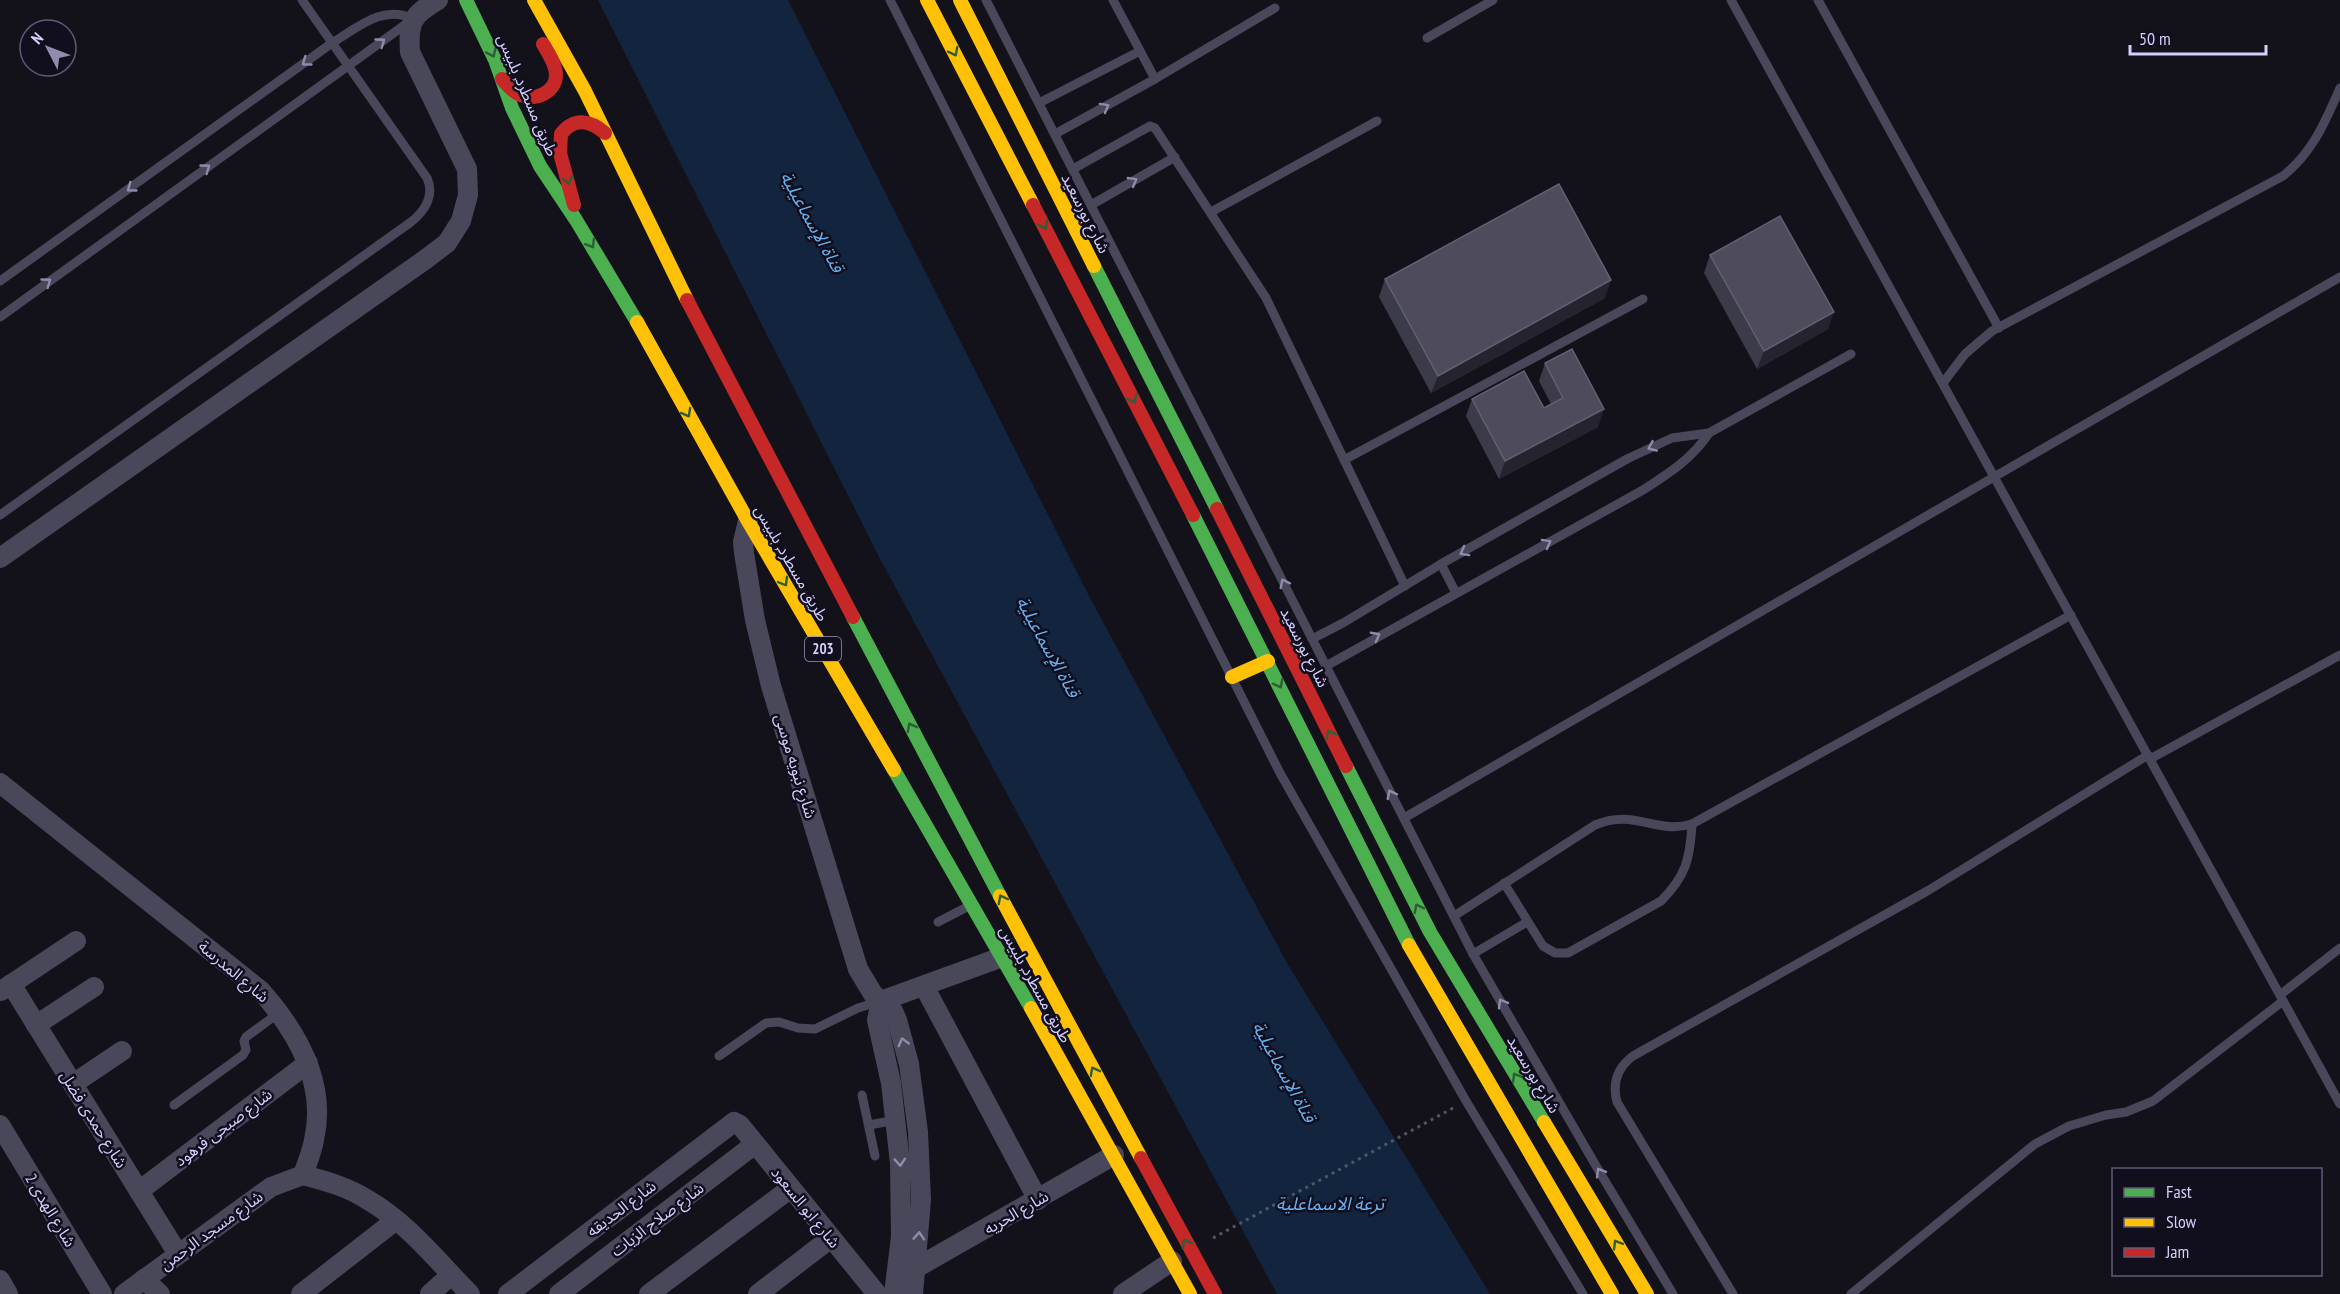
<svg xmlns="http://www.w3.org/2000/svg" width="2340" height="1294" viewBox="0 0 2340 1294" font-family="'PT Sans Narrow','Noto Sans Arabic',sans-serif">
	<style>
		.water { fill: #12243e }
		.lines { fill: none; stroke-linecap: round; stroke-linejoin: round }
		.path { stroke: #4b5862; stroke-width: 3; stroke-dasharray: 3 4.5; stroke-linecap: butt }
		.lane { stroke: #49485a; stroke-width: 9 }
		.street { stroke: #49485a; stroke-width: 20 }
		.fast { stroke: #4caf50; stroke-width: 14 }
		.slow { stroke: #ffc107; stroke-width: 14 }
		.jam { stroke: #c62828; stroke-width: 14 }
		.wall { fill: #3c3b49 }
		.shaded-wall { fill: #25242e }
		.building { fill: #4d4b5c; stroke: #626075; stroke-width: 1.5 }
		.oneway { stroke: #8e8caa }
		.oneway2 { stroke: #2e5e37 }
		.labels { text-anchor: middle; stroke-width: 5; stroke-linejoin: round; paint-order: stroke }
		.shield { fill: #110e1e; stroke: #9a95b8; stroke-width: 1.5 }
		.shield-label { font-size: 15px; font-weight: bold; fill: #d4cffa }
		.street-label { font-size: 16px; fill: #d4cffa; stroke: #110e1e }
		.water-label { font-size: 18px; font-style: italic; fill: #67b1f0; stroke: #110e1e }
	</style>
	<rect width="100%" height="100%" fill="#13121a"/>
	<polygon class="water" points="598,0 788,0 1089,596 1287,963 1490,1294 1277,1294 878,555"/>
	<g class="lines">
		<polyline class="path" points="1213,1238 1455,1107"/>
		<g class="lane">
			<polyline points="890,0 1280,773 1466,1101 1583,1294"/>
			<polyline points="986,0 1473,954 1599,1171 1673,1294"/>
			<polyline points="1113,0 1155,79"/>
			<polyline points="1731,0 2340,1104"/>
			<polyline points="1818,0 1999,328"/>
			<polyline points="1427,38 1493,0"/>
			<polyline points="1039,103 1140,51"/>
			<polyline points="1055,134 1155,79 1275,8"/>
			<polyline points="1073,169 1150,126 1155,128 1266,298 1405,586"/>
			<polyline points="1091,205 1175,157"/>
			<polyline points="1211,212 1377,121"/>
			<path d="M0 281 332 43C357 28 383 4 413 19L0 317"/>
			<path d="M1943 383 1965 354 1992 331 2283 176C2313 152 2325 122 2340 88"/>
			<polyline points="1344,460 1643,299"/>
			<path d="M0 515 411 222C425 211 435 195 427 178L302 0"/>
			<polyline points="1441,564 1456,593"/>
			<polyline points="1312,639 1343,623 1441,564 1627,459 1672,438 1709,433 1851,354"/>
			<path d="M1326 666 1643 490C1668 474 1693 458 1709 433"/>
			<polyline points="2150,759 2340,655"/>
			<polyline points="1404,818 2340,277"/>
			<path d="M1504 883 1543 946 1555 953H1568L1661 901C1686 876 1690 859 1692 824"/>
			<path d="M1454 916 1595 825C1636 808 1654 835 1692 824L2071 615"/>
			<polyline points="938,922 971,905"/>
			<polyline points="1473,954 1527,922"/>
			<polyline points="2280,995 2340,948"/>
			<polyline points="719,1056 766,1023 779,1022 798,1028 815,1029 858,1008 881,1001"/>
			<polyline points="862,1095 875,1156"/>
			<polyline points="174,1105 243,1055 246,1050 244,1041 246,1037 280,1012"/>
			<polyline points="869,1125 896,1120"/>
			<path d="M1733 1294 1617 1102C1612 1083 1617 1068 1633 1056L1929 890 2148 755"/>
			<polyline points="1851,1294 2035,1144 2069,1126 2106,1115 2126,1112 2153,1101 2283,1001"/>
		</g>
		<g class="street">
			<polyline points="748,521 743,542 744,553 755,620 771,686 858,969 873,994 893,1011 897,1020 909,1064 918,1132 921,1200 913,1294"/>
			<path d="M0 558 426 259 447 243 461 221 468 195 467 169 410 52C408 22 412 15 438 0"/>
			<path d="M0 783 260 990C296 1030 327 1083 314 1140 312 1152 307 1163 303 1175"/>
			<polyline points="11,984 178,1254"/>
			<polyline points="924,986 1038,1200"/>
			<polyline points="1,991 76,941"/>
			<polyline points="881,1001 877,1020 891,1083 900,1163 901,1237 894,1294"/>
			<polyline points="881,1001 1002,957"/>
			<polyline points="36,1025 94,987"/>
			<polyline points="73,1084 122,1051"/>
			<polyline points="0,1125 102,1294"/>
			<path d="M303 1175C326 1181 348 1187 368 1200 408 1223 438 1262 470 1294"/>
			<polyline points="139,1191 308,1063"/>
			<polyline points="916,1268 1114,1155"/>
			<polyline points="144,1279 160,1294"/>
			<polyline points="0,1280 8,1294"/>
			<polyline points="124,1294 271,1187 303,1175"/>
			<polyline points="301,1294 396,1220"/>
			<polyline points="430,1294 451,1275"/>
			<polyline points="508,1294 734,1122 740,1125 877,1294"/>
			<polyline points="559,1294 755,1144"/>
			<polyline points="649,1294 791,1188"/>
			<polyline points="758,1294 831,1238"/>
			<polyline points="1123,1294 1172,1261"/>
		</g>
		<g class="fast">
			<polyline points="466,0 495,60 512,108 540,166 576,220 637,322"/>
			<polyline points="1094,266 1217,509"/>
			<polyline points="1193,515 1409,945"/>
			<polyline points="853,617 1000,896"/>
			<polyline points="1346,766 1430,932 1544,1122"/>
			<polyline points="894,770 1031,1008"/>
		</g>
		<g class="slow">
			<polyline points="534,0 585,91 687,300"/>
			<polyline points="927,0 1033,205"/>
			<polyline points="960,0 1094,266"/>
			<polyline points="637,322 748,521 894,770"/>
			<polyline points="1232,677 1268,661"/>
			<polyline points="1000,896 1141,1158"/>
			<polyline points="1409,945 1612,1294"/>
			<polyline points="1031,1008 1190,1294"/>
			<polyline points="1544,1122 1647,1294"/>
		</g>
		<g class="jam">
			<path d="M502 79C507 85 513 92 520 95 535 102 556 92 556 75 556 64 548 53 543 44"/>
			<path d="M574 205 560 153 561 134C574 117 590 120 605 133"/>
			<polyline points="1033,205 1193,515"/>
			<polyline points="687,300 853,617"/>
			<polyline points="1217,509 1346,766"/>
			<polyline points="1141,1158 1215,1294"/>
		</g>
	</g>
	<g class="wall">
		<polygon points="1710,255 1828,329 1757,369 1704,273"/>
		<polygon points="1385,279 1605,298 1431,393 1379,297"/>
		<polygon points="1545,363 1598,427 1499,479 1466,416 1472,399 1544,408 1551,404 1539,381"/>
	</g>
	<g class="shaded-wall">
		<polygon points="1611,280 1605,298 1431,393 1438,376"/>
		<polygon points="1834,312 1828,329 1757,369 1764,351"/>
		<polygon points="1604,409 1598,427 1499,479 1505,461"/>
	</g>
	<g class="building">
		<polygon points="1559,184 1611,280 1438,376 1385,279"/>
		<polygon points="1780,216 1834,312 1764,351 1710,255"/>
		<polygon points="1572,349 1604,409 1505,461 1472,399 1524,371 1544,408 1563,398 1545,363"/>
	</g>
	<defs><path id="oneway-chevron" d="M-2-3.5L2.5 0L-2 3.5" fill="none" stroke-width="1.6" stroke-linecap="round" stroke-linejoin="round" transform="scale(1.5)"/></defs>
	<g class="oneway">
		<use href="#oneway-chevron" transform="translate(381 42) rotate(-36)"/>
		<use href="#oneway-chevron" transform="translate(306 62) rotate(144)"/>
		<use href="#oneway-chevron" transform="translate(1105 107) rotate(-29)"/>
		<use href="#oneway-chevron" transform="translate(206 168) rotate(-36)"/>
		<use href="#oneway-chevron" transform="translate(1133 181) rotate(-30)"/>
		<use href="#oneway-chevron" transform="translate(131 188) rotate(144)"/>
		<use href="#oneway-chevron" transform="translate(47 282) rotate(-36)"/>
		<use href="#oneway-chevron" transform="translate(1652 447) rotate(156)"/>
		<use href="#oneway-chevron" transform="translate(1547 543) rotate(-29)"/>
		<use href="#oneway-chevron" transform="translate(1464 552) rotate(151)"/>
		<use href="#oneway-chevron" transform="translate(1284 583) rotate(-117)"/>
		<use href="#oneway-chevron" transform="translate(1376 636) rotate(-28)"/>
		<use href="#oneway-chevron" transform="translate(1391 794) rotate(-117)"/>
		<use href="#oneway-chevron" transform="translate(1502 1003) rotate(-120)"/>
		<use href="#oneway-chevron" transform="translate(903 1042) rotate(-105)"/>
		<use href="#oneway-chevron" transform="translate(900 1162) rotate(86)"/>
		<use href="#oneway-chevron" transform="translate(1600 1172) rotate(-121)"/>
		<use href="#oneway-chevron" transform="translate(919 1236) rotate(-86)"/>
	</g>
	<g class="oneway2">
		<use href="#oneway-chevron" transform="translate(954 52) rotate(63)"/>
		<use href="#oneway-chevron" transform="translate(492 53) rotate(66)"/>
		<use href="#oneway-chevron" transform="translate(568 180) rotate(75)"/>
		<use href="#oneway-chevron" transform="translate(1044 225) rotate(63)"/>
		<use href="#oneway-chevron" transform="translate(591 244) rotate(58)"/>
		<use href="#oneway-chevron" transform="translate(1133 399) rotate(63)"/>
		<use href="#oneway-chevron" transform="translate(687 413) rotate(61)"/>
		<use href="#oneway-chevron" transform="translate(784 582) rotate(60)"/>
		<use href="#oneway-chevron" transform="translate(1279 684) rotate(63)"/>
		<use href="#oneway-chevron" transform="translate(911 727) rotate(-118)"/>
		<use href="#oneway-chevron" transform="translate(1330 734) rotate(-117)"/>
		<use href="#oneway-chevron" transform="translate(1002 899) rotate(-118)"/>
		<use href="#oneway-chevron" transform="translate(1418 908) rotate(-117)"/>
		<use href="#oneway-chevron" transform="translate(1094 1071) rotate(-118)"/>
		<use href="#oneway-chevron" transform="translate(1516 1077) rotate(-121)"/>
		<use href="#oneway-chevron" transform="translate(1186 1243) rotate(-118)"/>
		<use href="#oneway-chevron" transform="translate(1617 1244) rotate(-121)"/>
	</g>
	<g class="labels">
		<rect class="shield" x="805" y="637" width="36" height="24" rx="4.5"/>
		<g class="shield-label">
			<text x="823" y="654">203</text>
		</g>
		<g class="street-label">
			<text transform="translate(528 95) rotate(67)" y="6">طريق مسطرد, بلبيس</text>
			<text transform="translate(1086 213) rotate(63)" y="6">شارع بورسعيد</text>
			<text transform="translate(792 563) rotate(60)" y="6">طريق مسطرد, بلبيس</text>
			<text transform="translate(1305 647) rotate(63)" y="6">شارع بورسعيد</text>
			<text transform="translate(796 766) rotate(73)" y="6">شارع نبويه موسى</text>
			<text transform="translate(234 971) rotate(40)" y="6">شارع المدرسة</text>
			<text transform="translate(1036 984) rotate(61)" y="6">طريق مسطرد, بلبيس</text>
			<text transform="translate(1534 1074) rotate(59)" y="6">شارع بورسعيد</text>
			<text transform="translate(94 1119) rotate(58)" y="6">شارع حمدى فضل</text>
			<text transform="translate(223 1127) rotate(-37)" y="6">شارع صبحى فرهود</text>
			<text transform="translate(806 1207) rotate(51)" y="6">شارع ابو السعود</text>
			<text transform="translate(621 1208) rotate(-37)" y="6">شارع الحديقه</text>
			<text transform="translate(51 1210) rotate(59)" y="6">شارع الهدى 2</text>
			<text transform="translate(1016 1212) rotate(-30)" y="6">شارع الحريه</text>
			<text transform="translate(657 1219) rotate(-37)" y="6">شارع صلاح الزيات</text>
			<text transform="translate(211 1230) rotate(-36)" y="6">شارع مسجد الرحمن</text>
		</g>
		<g class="water-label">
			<text transform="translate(812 222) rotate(61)" y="6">قناة الإسماعيلية</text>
			<text transform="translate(1048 647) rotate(61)" y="6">قناة الإسماعيلية</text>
			<text transform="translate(1284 1072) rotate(61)" y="6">قناة الإسماعيلية</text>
			<text x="1330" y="1210">ترعة الاسماعلية</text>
		</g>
	</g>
	<rect x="2112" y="1168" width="210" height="108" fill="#110e1e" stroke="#5f5b76" stroke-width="1.5"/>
	<rect x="2124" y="1188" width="30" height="9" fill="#4caf50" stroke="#5f5b76" stroke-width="1.5"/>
	<text x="2166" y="1198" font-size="18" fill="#d4cffa">Fast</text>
	<rect x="2124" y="1218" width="30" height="9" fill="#ffc107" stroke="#5f5b76" stroke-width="1.5"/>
	<text x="2166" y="1228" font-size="18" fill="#d4cffa">Slow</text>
	<rect x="2124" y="1248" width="30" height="9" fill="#c62828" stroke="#5f5b76" stroke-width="1.5"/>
	<text x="2166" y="1258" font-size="18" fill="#d4cffa">Jam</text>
	<g transform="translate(48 48) rotate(312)"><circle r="28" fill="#110e1e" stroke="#5f5b76" stroke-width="1.5"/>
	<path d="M0-4.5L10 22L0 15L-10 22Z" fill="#908dac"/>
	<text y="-9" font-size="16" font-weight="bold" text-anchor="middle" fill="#d4cffa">N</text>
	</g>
	<path d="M2130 45v9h136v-9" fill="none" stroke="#d4cffa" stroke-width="3"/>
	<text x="2139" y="45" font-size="18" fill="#d4cffa" stroke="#110e1e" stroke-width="4.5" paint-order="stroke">50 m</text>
</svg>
